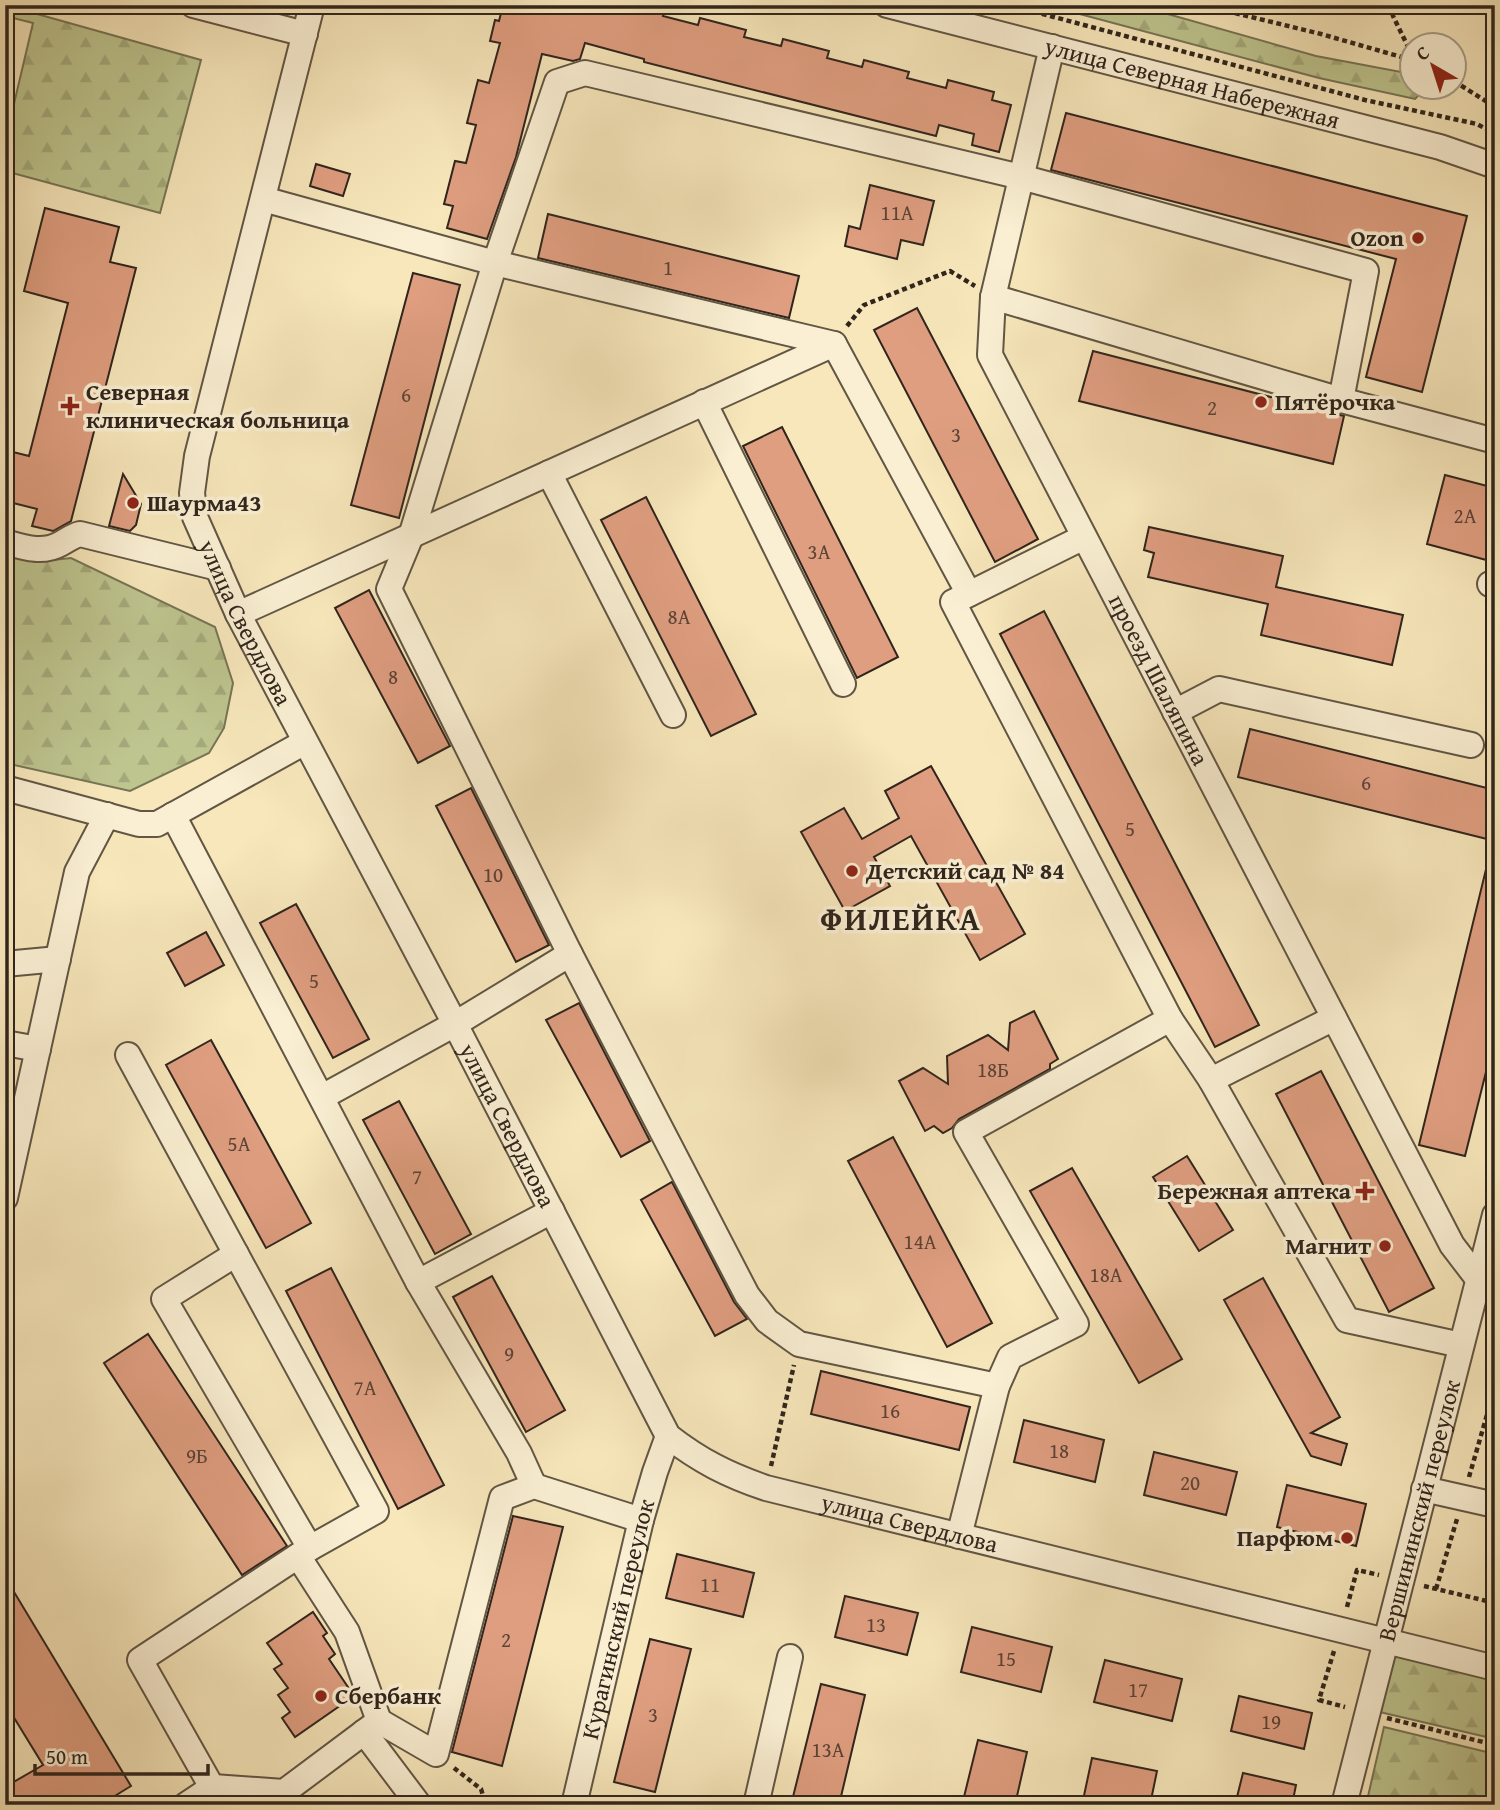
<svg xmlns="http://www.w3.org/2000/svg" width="1500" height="1810" viewBox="0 0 1500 1810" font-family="'Gentium Book Plus',serif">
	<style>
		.forest { fill: url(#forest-firs); stroke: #777556; stroke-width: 2 }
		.building { fill: #df9e80; stroke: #30251d; stroke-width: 2 }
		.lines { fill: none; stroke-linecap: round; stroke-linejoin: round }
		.minor-casing { stroke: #625644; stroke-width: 28 }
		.path { stroke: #30251d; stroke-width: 4.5; stroke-dasharray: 5 3.5; stroke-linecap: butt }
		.minor { stroke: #faefd3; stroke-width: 24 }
		.poi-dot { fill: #8f2418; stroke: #faefd3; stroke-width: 2.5 }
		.labels { text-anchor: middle; stroke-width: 7; stroke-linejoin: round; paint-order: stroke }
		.number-label { font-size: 21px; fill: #5c4336 }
		.street-label { font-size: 24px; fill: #30251d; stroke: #faefd3 }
		.poi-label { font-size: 24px; font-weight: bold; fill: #30251d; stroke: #faefd3; text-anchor: start }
		.district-label { font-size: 32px; font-weight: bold; letter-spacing: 2px; fill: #30251d; stroke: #faefd3 }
	</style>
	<defs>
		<pattern id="forest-firs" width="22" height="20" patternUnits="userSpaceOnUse" patternTransform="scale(1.75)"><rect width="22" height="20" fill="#bec58f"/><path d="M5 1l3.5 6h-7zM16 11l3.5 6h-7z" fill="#a4a97b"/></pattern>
	</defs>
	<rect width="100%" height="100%" fill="#f7e7bb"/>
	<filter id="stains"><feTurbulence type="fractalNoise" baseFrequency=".00286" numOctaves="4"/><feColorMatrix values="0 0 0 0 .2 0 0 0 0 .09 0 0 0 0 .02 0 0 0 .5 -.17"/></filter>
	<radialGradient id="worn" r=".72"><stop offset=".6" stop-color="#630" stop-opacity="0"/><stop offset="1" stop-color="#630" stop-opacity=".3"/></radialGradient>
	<g class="forest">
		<polygon points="5,5 201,60 160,213 5,171 5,142 33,23 5,16"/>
		<polygon points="1046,5 1136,5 1316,56 1412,74 1412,88 1426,88 1415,99 1319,78"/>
		<polygon points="5,551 35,562 71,558 215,627 233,683 224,728 209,753 130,791 5,763"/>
		<polygon points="1397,1651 1495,1675 1495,1739 1371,1710 1383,1664"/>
		<polygon points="1384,1727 1495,1754 1495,1805 1366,1805"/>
	</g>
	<g class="building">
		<polygon points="503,5 569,5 594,11 596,5 650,5 665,9 663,16 698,25 700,18 746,30 744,37 781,46 783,39 829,51 827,58 862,67 864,60 909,72 907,78 946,88 948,80 994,92 992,100 1011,105 999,152 972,145 974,134 939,125 936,136 644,62 644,59 585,43 580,59 573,61 542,54 516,157 487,239 447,228 453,206 444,204 455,161 466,163 476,125 467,123 478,80 489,83 500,43 490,41 495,20 499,21"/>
		<polygon points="1066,113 1467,216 1422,392 1366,377 1396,259 1051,170"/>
		<polygon points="316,164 350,174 343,196 310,186"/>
		<polygon points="870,185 934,201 923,245 901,240 897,259 845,246 849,226 860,229"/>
		<polygon points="45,208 119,227 110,262 136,268 71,521 53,531 32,526 37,509 5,501 5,450 29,456 68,303 24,291"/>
		<polygon points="548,214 799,276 789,318 538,258"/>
		<polygon points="413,273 460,285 399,518 351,505"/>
		<polygon points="917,308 1038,539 995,562 874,330"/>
		<polygon points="1093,351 1344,416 1333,464 1079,401"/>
		<polygon points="782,427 898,657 857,678 743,446"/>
		<polygon points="123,474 141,504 136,525 130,531 109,526"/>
		<polygon points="1445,475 1495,488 1495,544 1490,561 1427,544"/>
		<polygon points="646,497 756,714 711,736 601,520"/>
		<polygon points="1149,527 1283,556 1276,587 1403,615 1392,665 1261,635 1268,604 1148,577 1154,553 1144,550"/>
		<polygon points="369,590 450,746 418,763 335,608"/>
		<polygon points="1044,611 1259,1025 1215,1047 1000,634"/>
		<polygon points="1250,729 1495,790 1495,825 1491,840 1238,777"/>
		<polygon points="931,766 1025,934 980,960 911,836 874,857 890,886 845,911 801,832 844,808 862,839 899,818 885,791"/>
		<polygon points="471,788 549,945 516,962 436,806"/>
		<polygon points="1488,861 1495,862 1495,1036 1465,1156 1419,1145"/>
		<polygon points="296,904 369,1039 333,1058 260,923"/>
		<polygon points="206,932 224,965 185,986 167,953"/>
		<polygon points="579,1003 650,1141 621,1157 546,1020"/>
		<polygon points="1034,1011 1058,1059 1050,1064 1050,1069 959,1119 952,1128 943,1133 934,1126 925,1131 899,1081 923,1068 948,1084 947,1056 988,1035 1008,1050 1010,1023"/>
		<polygon points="211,1040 311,1223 266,1248 166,1065"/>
		<polygon points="1321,1071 1434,1288 1389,1312 1276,1094"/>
		<polygon points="399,1101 471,1234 435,1254 363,1120"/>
		<polygon points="893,1137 992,1323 947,1347 848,1161"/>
		<polygon points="1187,1156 1233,1230 1199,1251 1153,1177"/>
		<polygon points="1072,1168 1182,1359 1139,1383 1030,1191"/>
		<polygon points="672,1182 734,1302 747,1319 715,1336 641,1200"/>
		<polygon points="331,1268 444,1485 398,1509 286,1291"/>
		<polygon points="492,1276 565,1410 526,1432 453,1297"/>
		<polygon points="1263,1278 1340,1417 1311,1433 1347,1444 1341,1465 1311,1456 1224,1300"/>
		<polygon points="148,1334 287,1546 242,1575 104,1363"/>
		<polygon points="821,1371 970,1407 959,1450 811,1414"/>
		<polygon points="1024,1420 1104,1440 1095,1482 1014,1462"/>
		<polygon points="1154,1452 1237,1472 1226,1515 1144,1495"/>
		<polygon points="1287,1485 1366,1504 1356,1546 1277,1527"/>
		<polygon points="513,1516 563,1527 502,1766 452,1752"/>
		<polygon points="677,1554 754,1573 743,1617 666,1598"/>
		<polygon points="5,1577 131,1786 100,1805 5,1805 5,1787 43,1765 5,1703"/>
		<polygon points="845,1596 918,1613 907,1655 835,1637"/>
		<polygon points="313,1612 327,1633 323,1636 335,1654 329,1659 354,1696 295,1737 282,1718 290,1712 278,1695 288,1688 274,1669 282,1664 267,1643"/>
		<polygon points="972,1627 1052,1647 1041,1692 961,1672"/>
		<polygon points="650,1639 691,1649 655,1792 614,1782"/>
		<polygon points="1105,1660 1182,1679 1172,1721 1094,1702"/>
		<polygon points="821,1684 865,1695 839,1805 791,1805"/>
		<polygon points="1239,1696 1312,1713 1304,1749 1231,1731"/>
		<polygon points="978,1740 1027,1752 1015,1805 962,1805"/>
		<polygon points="1092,1758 1157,1771 1150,1805 1082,1805"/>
		<polygon points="1243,1773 1296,1785 1292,1805 1235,1805"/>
	</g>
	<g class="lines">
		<g class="minor-casing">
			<g id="minor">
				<polyline points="193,5 305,34"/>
				<path id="s1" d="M312 5 197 456 192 493 195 517 238 614 455 1024 668 1436C700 1461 728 1475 766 1488L1495 1668"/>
				<path id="s2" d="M887 5 1440 147 1495 166"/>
				<path id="s3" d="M1052 47 993 297 990 355 1452 1245 1478 1279"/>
				<polyline points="993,297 1341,400 1495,441"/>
				<polyline points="834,344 969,594"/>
				<polyline points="704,402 843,684"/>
				<polyline points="549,473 673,715"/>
				<path d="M5 542C23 547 42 554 60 544 68 540 72 536 80 534L218 568"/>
				<polyline points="1490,584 1495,585"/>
				<polyline points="238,614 834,344 495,263 263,199"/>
				<polyline points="1175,712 1219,689 1471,745"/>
				<polyline points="5,788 139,824 157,824 305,742"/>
				<polyline points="173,815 418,1282"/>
				<polyline points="570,954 747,1295 767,1321 799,1344 997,1386 959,1536"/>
				<polyline points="5,964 58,959"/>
				<polyline points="1170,1019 1211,1080 1334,1018"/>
				<polyline points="5,1043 38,1049"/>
				<polyline points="128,1055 236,1254 164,1299 310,1548 140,1660 222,1805"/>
				<polyline points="1211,1080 1347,1320 1461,1345"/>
				<polyline points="322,1097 455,1024 570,954 389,589 411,536 495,263 557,82 585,73 1021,177 1366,271 1341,400"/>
				<polyline points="5,1198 77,872 107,815"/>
				<polyline points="236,1254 376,1511 310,1548"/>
				<polyline points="997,1386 1010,1357 1076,1324 966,1132 1170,1019 953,602 1084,537"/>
				<polyline points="534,1486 519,1453 418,1282 552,1211"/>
				<polyline points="1424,1489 1495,1505"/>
				<polyline points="298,1556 347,1632 379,1721"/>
				<polyline points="364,1732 419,1805"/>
				<polyline points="186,1805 213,1787 284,1792 379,1721 436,1754 502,1498 534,1486 641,1520"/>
				<path id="s4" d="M574 1805 641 1520 655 1472 668 1436"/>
				<polyline points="756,1805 790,1657"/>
				<path id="s5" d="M1344 1805 1495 1215"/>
			</g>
		</g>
		<g class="path">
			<polyline points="1009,5 1365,100 1477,124 1495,134"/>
			<polyline points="1202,5 1321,34 1412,60"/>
			<polyline points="1390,5 1393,16 1412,55"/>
			<polyline points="1454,81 1495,107"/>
			<polyline points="847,326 864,305 950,271 975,286"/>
			<polyline points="771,1466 794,1365"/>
			<polyline points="1469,1477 1495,1387"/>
			<polyline points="1424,1586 1495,1603"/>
			<polyline points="1436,1589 1457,1519"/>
			<polyline points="1347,1607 1357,1570 1379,1575"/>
			<polyline points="1334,1651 1319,1700 1345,1707"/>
			<polyline points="1387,1718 1495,1745"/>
			<polyline points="454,1768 481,1789 486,1805"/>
		</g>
		<use href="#minor" class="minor"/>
	</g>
	<g class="poi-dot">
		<circle cx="1418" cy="238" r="7"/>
		<circle cx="1261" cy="402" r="7"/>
		<path d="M66.5 395.5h7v7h7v7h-7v7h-7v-7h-7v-7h7z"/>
		<circle cx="133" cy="503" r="7"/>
		<circle cx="852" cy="871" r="7"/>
		<path d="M1361.5 1180.5h7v7h7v7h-7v7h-7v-7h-7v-7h7z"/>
		<circle cx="1385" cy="1246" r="7"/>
		<circle cx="1347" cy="1538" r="7"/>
		<circle cx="321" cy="1696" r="7"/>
	</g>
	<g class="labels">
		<g class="number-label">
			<text x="897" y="220">11А</text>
			<text x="668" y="275">1</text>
			<text x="406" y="402">6</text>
			<text x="1212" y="415">2</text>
			<text x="956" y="442">3</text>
			<text x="1465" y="523">2А</text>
			<text x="819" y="559">3А</text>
			<text x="679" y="624">8А</text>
			<text x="393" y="684">8</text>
			<text x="1366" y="790">6</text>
			<text x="1130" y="836">5</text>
			<text x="493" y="882">10</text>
			<text x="314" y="988">5</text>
			<text x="993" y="1077">18Б</text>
			<text x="239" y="1151">5А</text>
			<text x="417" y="1184">7</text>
			<text x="920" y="1249">14А</text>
			<text x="1106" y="1282">18А</text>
			<text x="509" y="1361">9</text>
			<text x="365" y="1395">7А</text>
			<text x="890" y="1418">16</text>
			<text x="1059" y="1458">18</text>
			<text x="197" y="1463">9Б</text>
			<text x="1190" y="1490">20</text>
			<text x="710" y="1592">11</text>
			<text x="876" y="1632">13</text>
			<text x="506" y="1647">2</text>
			<text x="1006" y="1666">15</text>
			<text x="1138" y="1697">17</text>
			<text x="653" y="1722">3</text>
			<text x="1271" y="1729">19</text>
			<text x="828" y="1757">13А</text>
		</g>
		<g class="street-label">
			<text dy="8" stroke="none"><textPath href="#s2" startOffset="315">улица Северная Набережная</textPath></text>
			<text dy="8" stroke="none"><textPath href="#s1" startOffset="644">улица Свердлова</textPath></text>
			<text dy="8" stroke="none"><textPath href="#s3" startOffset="681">проезд Шаляпина</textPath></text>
			<text dy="8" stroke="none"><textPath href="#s1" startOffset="1211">улица Свердлова</textPath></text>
			<text dy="8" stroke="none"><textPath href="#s5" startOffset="304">Вершининский переулок</textPath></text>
			<text dy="8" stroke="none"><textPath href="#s1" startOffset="1820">улица Свердлова</textPath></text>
			<text dy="8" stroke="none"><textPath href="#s4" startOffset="191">Курагинский переулок</textPath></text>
		</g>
		<g class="poi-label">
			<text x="1404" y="246" text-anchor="end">Ozon</text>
			<text x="86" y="400">Северная<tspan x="86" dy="28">клиническая больница</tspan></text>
			<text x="1275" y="410">Пятёрочка</text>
			<text x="147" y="511">Шаурма43</text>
			<text x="866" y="879">Детский сад № 84</text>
			<text x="1351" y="1199" text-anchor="end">Бережная аптека</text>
			<text x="1371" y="1254" text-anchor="end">Магнит</text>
			<text x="1333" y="1546" text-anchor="end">Парфюм</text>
			<text x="335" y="1704">Сбербанк</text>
		</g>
		<g class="district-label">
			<text x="901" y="930">ФИЛЕЙКА</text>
		</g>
	</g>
	<rect width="1500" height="1810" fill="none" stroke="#f7e7bb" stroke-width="28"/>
	<rect x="7" y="7" width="1486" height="1796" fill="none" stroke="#30251d" stroke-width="3.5"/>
	<rect x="14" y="14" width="1472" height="1782" fill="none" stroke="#30251d" stroke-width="2"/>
	<g transform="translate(1433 66) rotate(321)"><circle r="33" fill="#faefd3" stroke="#a99e8a" stroke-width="2"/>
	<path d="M0-5L12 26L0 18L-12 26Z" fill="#8f2418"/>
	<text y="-10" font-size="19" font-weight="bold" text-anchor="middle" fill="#30251d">С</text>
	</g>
	<path d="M35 1764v10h173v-10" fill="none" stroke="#30251d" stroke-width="3.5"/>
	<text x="46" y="1764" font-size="21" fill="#30251d" stroke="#faefd3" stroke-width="5" paint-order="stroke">50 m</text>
	<rect width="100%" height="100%" filter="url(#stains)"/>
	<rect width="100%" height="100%" fill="url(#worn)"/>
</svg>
